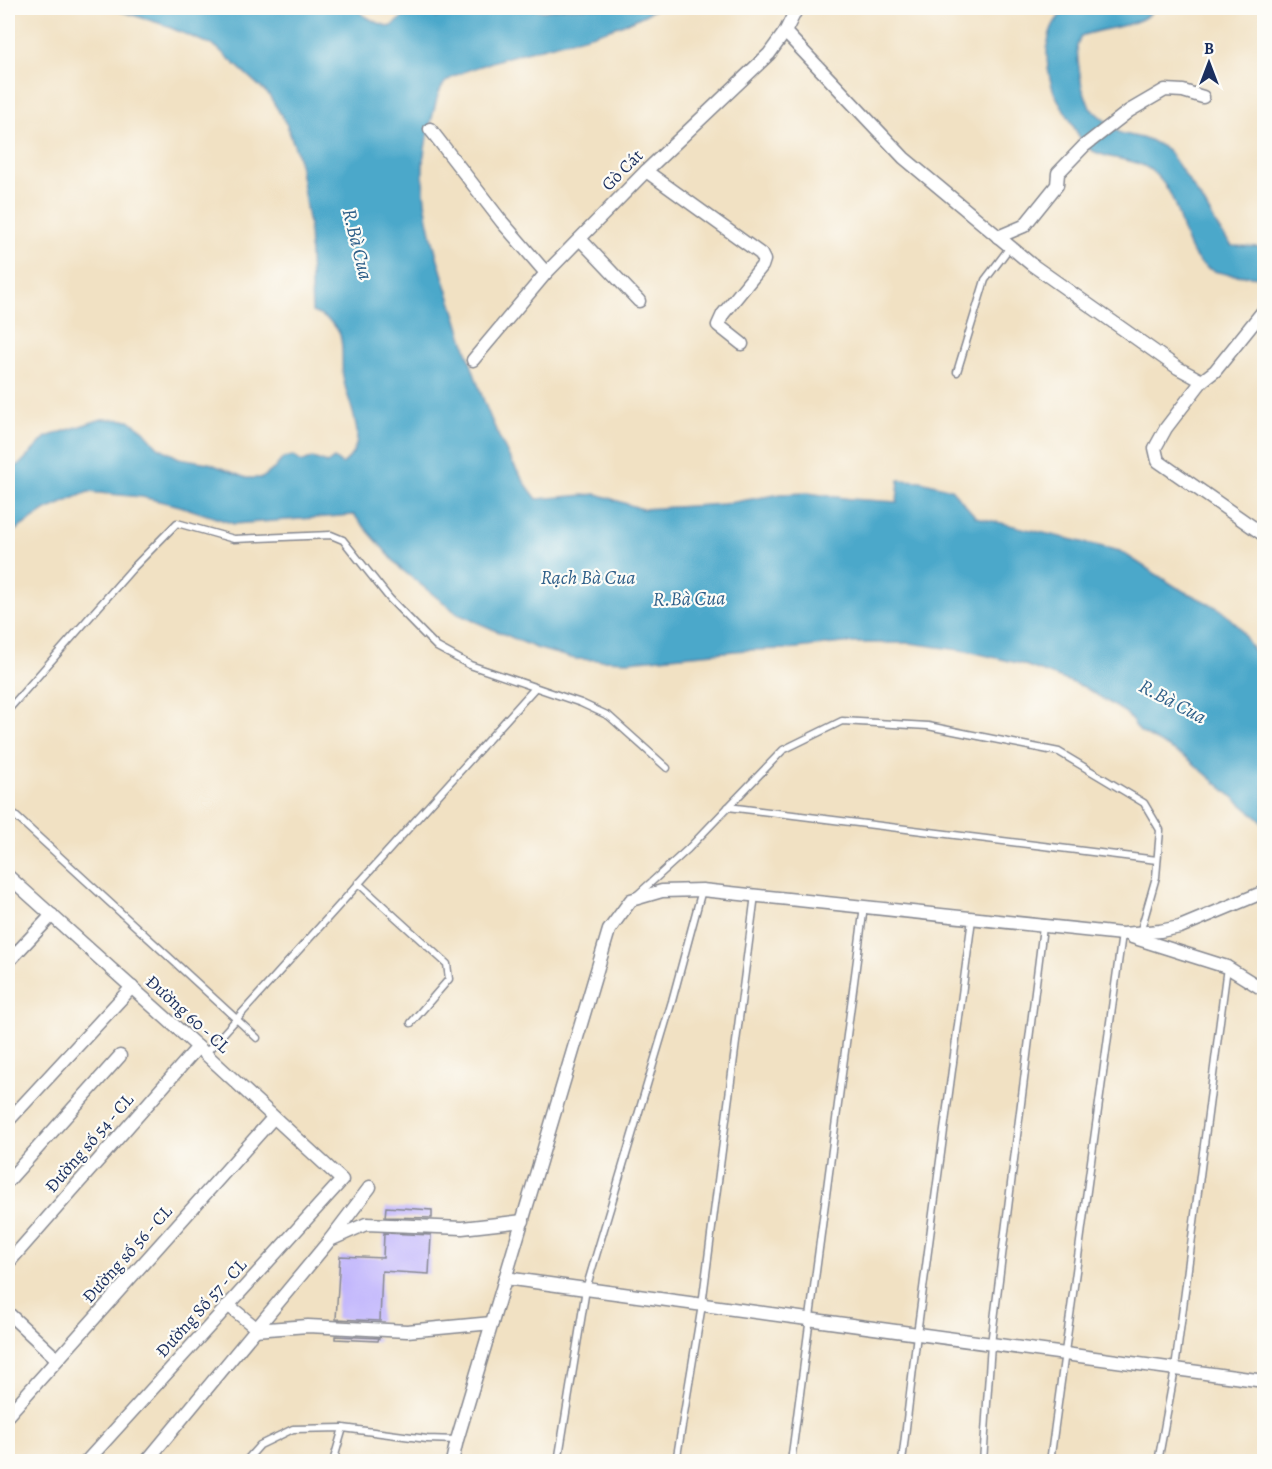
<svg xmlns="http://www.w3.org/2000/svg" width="1272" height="1469" viewBox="0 0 1272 1469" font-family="Alegreya,serif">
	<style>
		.water { fill: #4ba8ca; stroke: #336c94; stroke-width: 1.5 }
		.building { fill: #bdb1fd }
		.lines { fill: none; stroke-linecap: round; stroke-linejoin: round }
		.lane-casing { stroke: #868890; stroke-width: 9 }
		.street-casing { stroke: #868890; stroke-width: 15 }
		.lane { stroke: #fff; stroke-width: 6 }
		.street { stroke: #fff; stroke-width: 12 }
		.labels { text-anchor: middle; stroke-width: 4.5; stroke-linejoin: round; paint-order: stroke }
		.street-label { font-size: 18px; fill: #1b2f5e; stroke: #fdfcf7 }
		.water-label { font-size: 20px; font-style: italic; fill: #2e5f89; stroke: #fdfcf7 }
	</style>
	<rect width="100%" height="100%" fill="#fdfcf7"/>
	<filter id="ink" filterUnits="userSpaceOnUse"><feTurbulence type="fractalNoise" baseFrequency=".0167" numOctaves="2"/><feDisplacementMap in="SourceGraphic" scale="12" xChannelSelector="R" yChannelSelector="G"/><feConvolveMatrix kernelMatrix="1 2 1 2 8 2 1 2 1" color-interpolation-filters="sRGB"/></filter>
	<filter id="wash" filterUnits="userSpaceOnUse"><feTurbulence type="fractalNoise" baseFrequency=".008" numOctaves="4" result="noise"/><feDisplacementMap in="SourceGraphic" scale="24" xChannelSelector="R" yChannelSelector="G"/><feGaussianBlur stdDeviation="1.35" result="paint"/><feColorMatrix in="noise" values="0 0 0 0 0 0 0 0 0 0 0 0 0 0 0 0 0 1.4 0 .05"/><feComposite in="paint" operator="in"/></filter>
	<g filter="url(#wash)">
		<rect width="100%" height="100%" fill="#f1e1c3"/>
		<g class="water">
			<path d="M110 8H356C364 18 378 23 390 27L404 16 410 8H424L436 18 461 8H520L545 11 564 8H657C609 37 543 44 489 63 476 68 458 72 447 81 438 88 436 103 433 114 429 130 423 150 423 167 422 217 440 267 455 313 475 377 494 446 537 499L597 494 642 509 723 504 781 494 808 493 851 499 897 502 899 480 921 481 951 489 976 517 1120 551 1176 587 1220 609 1239 627 1256 655 1264 657V826L1260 820 1187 758 1140 732 1126 713 1084 687 1022 664 967 651 910 643H843L788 649 746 650 628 661 575 659 536 648 458 614 401 569 354 515 234 524 180 506 142 497 88 492 46 510 8 535V472L21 463 46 437 102 419 129 420 144 431 158 447 179 458 209 463 246 478H262L275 468 283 458 293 456 302 462 313 458 327 463 334 458 342 464C373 443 347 404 343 377 341 364 344 348 340 335 335 322 324 316 312 312L309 226 298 156 286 123 269 95 216 47 159 23Z"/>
			<path d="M1070 8H1155C1144 27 1101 28 1081 36L1077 46 1078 61 1082 87 1090 108 1120 133 1150 140 1168 150 1204 203 1220 231 1232 246 1264 247V277C1249 276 1229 276 1214 271 1185 261 1183 222 1172 198 1169 190 1162 181 1156 175 1140 157 1114 162 1093 151 1083 146 1075 129 1069 118 1063 108 1055 97 1052 86 1044 59 1043 23 1070 8Z"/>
		</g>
		<g id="blocks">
			<g class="building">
				<polygon points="386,1207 432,1210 432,1218 385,1217"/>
				<polygon points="384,1233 431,1235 429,1274 382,1271 380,1321 336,1319 340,1256 383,1258"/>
				<polygon points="335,1336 379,1338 378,1341 335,1339"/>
			</g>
		</g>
	</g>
	<g filter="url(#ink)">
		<use href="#blocks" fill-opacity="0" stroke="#868890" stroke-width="1.5"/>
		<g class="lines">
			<g class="lane-casing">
				<g id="lane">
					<polyline points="957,372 985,280 1010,247"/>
					<polyline points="8,710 132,569 177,523 234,539 331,535 343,540 390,599 437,647 470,665 581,703 609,716 667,768"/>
					<polyline points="728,807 1157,860"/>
					<polyline points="8,809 257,1038"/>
					<polyline points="358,883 447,964 449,979 411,1023"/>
					<polyline points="636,896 688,849 783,750 842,721 928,726 1059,752 1144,803 1160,830 1156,877 1140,933"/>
					<polyline points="205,1054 534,689"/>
					<polyline points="245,1462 260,1445 293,1429 343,1428 427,1439 457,1440"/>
					<polyline points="333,1462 343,1428"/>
					<polyline points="558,1462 586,1289 672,1001 702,890"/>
					<polyline points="676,1462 702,1305 755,895"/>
					<polyline points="791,1462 864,906"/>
					<polyline points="902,1462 917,1334 972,919"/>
					<polyline points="983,1462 991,1344 1043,927"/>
					<polyline points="1050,1462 1122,934"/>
					<polyline points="1158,1462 1175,1369 1227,967"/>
				</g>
			</g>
			<g class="street-casing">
				<g id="street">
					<polyline points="785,32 904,158 1031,264 1178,368 1202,381 1215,371 1264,310"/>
					<polyline points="430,129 502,222 546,273"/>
					<polyline points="646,171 761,254 764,260 762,266 723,314 718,325 742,344"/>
					<polyline points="998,237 1024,226 1057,185 1058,173 1084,146 1129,111 1165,90 1183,91 1203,97"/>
					<polyline points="580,239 639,301"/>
					<polyline points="473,360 546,273 646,171 769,54 785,32 797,8"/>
					<polyline points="1202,381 1166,428 1155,448 1158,461 1264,535"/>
					<polyline points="8,876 198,1047 342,1180 86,1462"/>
					<polyline points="1132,937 1227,967 1264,990"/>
					<polyline points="8,962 52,915"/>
					<polyline points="8,1121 132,987"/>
					<polyline points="8,1181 120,1056"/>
					<polyline points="330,1240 366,1224 462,1228 523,1221"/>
					<polyline points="8,1263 198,1047"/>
					<polyline points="505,1278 1264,1381"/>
					<polyline points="228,1305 256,1328"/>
					<polyline points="8,1313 57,1359"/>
					<polyline points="254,1330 308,1326 407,1331 492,1323"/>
					<polyline points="8,1415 273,1118"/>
					<polyline points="146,1462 329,1241 370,1187"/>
					<polyline points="452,1462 457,1440 609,930 631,900 662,891 702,890 1122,934 1160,931 1180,927 1264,892"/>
				</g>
			</g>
			<use href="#lane" class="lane"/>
			<use href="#street" class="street"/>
		</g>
	</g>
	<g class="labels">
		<g class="street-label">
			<text transform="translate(622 170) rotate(-45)" y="6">Gò Cát</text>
			<text transform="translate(188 1014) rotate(42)" y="6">Đường 60 - CL</text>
			<text transform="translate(89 1143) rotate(-49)" y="6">Đường số 54 - CL</text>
			<text transform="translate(127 1254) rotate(-48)" y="6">Đường số 56 - CL</text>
			<text transform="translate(201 1308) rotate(-48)" y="6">Đường Số 57 - CL</text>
		</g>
		<g class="water-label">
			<text transform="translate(358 244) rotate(76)" y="7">R.Bà Cua</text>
			<text x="588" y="584">Rạch Bà Cua</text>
			<text transform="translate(689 598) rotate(-1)" y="7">R.Bà Cua</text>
			<text transform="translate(1173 701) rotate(28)" y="7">R.Bà Cua</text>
		</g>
	</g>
	<rect width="1272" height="1469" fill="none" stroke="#fdfcf7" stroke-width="30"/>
	<g transform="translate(1209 63)" stroke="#fdfcf7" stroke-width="4.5" paint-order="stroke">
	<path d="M0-4.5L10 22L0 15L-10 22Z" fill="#1b2f5e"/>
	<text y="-9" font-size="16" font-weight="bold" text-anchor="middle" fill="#1b2f5e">B</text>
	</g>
</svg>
